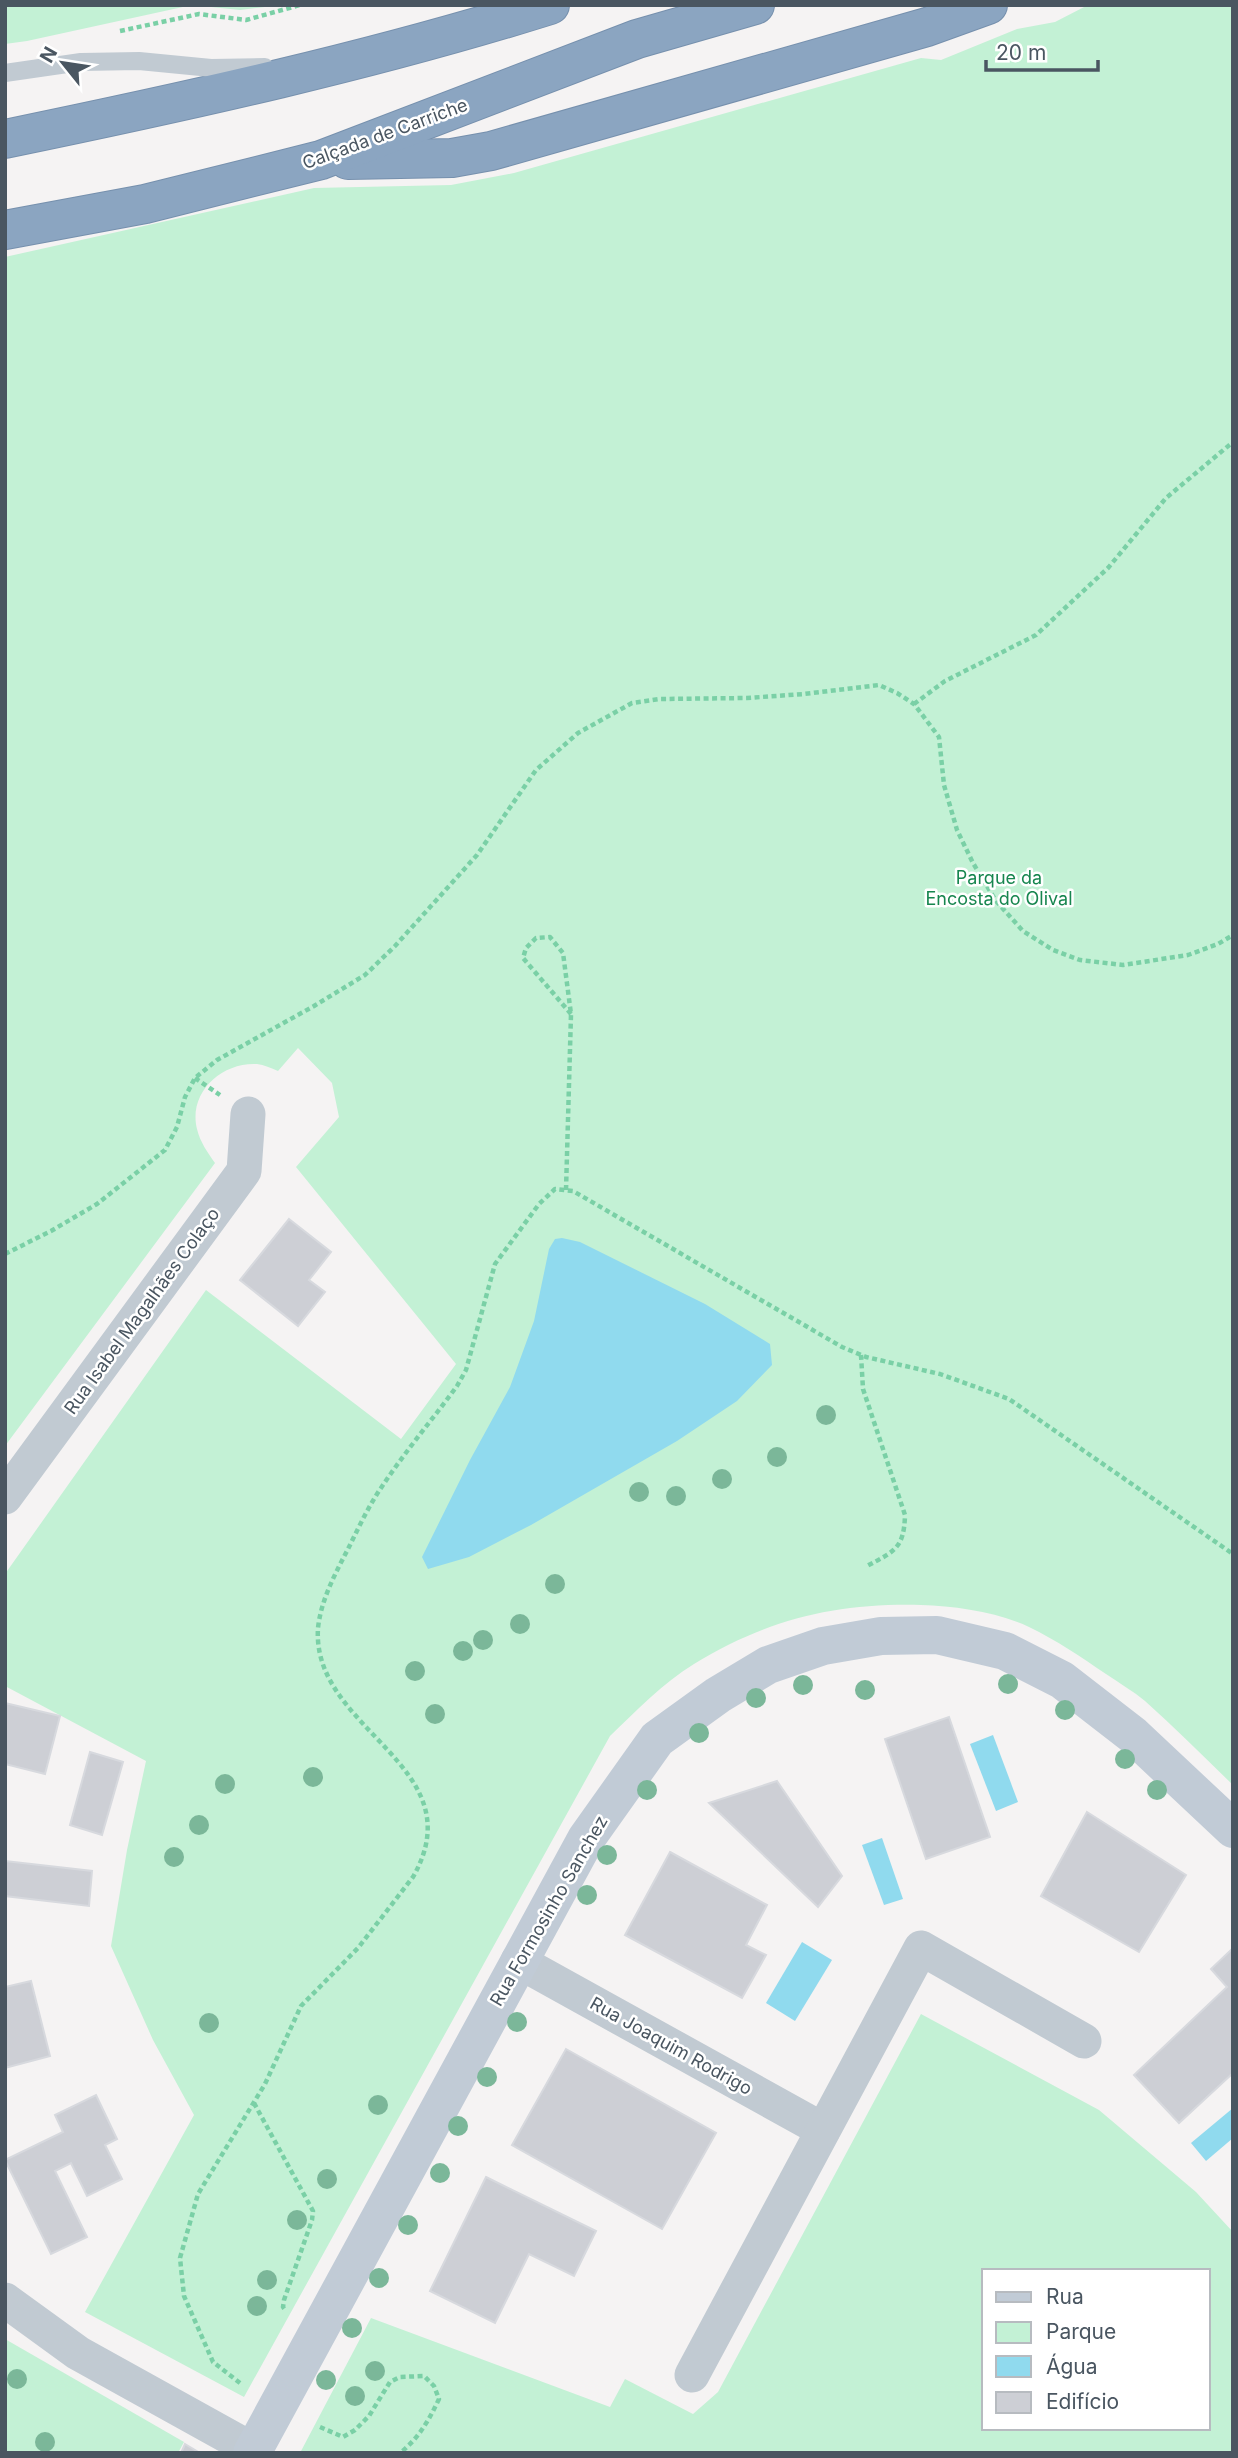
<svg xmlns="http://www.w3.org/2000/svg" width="1238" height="2458" viewBox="0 0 1238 2458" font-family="Inter,sans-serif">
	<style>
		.green { fill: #c3f1d5; fill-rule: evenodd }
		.water { fill: #90daee }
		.building { fill: #cdcfd5; stroke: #d7d9de; stroke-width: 2 }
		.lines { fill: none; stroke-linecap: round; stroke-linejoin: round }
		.highway-casing { stroke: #7690ad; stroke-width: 40 }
		.path { stroke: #7ad0a6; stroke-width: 4.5; stroke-dasharray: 5 3.5; stroke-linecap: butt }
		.lane { stroke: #c1cad2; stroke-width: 18 }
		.street { stroke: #c1cad2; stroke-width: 35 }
		.secondary { stroke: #c1cbd6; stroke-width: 38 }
		.highway { stroke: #8ba5c1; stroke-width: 38 }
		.tree { fill: #7bb799 }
		.labels { text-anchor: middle; stroke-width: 5; stroke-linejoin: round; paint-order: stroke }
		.street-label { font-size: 18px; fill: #4a5661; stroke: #fff }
		.park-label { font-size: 18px; fill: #17864f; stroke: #fff }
	</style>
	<rect width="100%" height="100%" fill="#f5f3f3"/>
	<g class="green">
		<polygon points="5,5 282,5 240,10 192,5 27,41 5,44"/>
		<path d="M1088 5H1233V1785C1204 1757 1175 1728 1145 1701 1133 1691 1119 1683 1106 1674 1081 1657 1056 1640 1029 1627 997 1612 956 1606 921 1605 836 1603 767 1619 694 1664 663 1683 636 1711 610 1736L244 2397 85 2312 194 2115 153 2040 111 1946 127 1850 146 1761 5 1686V1574L206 1290 401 1439 456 1364 296 1167 339 1117 332 1083 298 1048 278 1071C271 1068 264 1065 257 1064 221 1062 188 1093 197 1129 200 1142 208 1153 215 1163L5 1446V257L314 188 451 185 514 173 921 58 941 60 1017 29 1055 22Z"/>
		<path d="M921 2014 1099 2110 1196 2192 1233 2232V2453H300L371 2318 610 2407 625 2379 693 2414 718 2392ZM984 2271H1208V2428H984Z"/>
		<polygon points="5,2339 184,2442 178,2453 5,2453"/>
	</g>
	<g class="water">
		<polygon points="562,1238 580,1242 705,1304 770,1344 772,1365 737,1401 677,1441 531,1525 469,1557 428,1569 422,1557 470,1460 510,1387 534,1321 549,1249 555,1239"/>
		<polygon points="993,1735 1018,1802 996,1811 970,1744"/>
		<polygon points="882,1838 903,1899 884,1905 862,1845"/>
		<polygon points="802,1942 832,1960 795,2021 766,2003"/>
		<polygon points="1233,2108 1233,2138 1206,2161 1191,2143"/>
	</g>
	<g class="building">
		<polygon points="289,1219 331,1252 309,1280 325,1292 298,1326 240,1280"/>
		<polygon points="5,1703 60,1716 45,1774 5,1764"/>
		<polygon points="949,1717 990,1837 926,1859 885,1739"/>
		<polygon points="90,1752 123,1762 102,1835 70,1825"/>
		<polygon points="777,1781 842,1876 818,1907 709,1803"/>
		<polygon points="1087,1812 1186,1875 1139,1952 1041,1896"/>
		<polygon points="670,1852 767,1905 746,1945 766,1955 742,1998 625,1935"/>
		<polygon points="5,1861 92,1871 89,1906 5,1896"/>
		<polygon points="1233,1948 1233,2073 1179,2123 1134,2075 1227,1987 1211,1969"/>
		<polygon points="31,1981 50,2056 5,2068 5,1987"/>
		<polygon points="566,2049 716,2133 662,2229 512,2145"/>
		<polygon points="96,2095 117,2139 105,2145 122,2179 87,2196 71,2163 55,2171 87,2237 51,2254 5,2160 63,2132 55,2115"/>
		<polygon points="486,2177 596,2231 574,2276 529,2254 495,2323 430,2291"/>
		<polygon points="185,2444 200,2453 181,2453"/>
	</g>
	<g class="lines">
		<g class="highway-casing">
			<g id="highway">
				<path d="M5 139C189 101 371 61 550 5"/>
				<polyline points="348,160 452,158 491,151 927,27 988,5"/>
				<polyline points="5,230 145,204 321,160 637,39 755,5"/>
			</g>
		</g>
		<g class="path">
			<polyline points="120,31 199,14 246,20 300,5"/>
			<polyline points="914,704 945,681 1036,635 1108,568 1166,498 1233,442"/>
			<polyline points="195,1078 220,1095"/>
			<polyline points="566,1190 571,1014 563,953 550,937 536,938 526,948 523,958 571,1014"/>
			<polyline points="5,1254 51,1231 97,1204 165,1150 177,1127 185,1097 195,1078 217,1060 314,1006 365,975 395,946 477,855 536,770 578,733 632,703 659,699 747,698 804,694 879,685 897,693 914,704 939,737 944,785 957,830 973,863 996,901 1023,931 1053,950 1080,960 1123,965 1188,955 1218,944 1233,935"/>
			<path d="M861 1355 863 1389 905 1515C904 1548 895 1551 867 1566"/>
			<polyline points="254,2103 313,2211 312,2220 284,2300 283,2307 286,2311"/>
			<path d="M240 2383 213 2362 184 2296 180 2258 198 2194 265 2084 301 2006 358 1948 413 1877C477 1765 311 1731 318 1628 321 1600 335 1574 348 1549 358 1529 368 1507 381 1488 404 1453 432 1420 457 1386L466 1370 495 1264 539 1204 555 1189 573 1191 842 1347 866 1357 940 1374 1009 1399 1233 1554"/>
			<path d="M320 2427 343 2437 355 2430 369 2416 390 2382 400 2377 424 2376 434 2386 439 2399C429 2420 419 2438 400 2453"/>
		</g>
		<polyline class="lane" points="5,73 81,62 139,61 211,68 265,67"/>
		<g class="street">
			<polyline points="5,1497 244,1171 248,1114"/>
			<polyline points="518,1961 823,2130"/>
			<polyline points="5,2300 78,2353 253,2450"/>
			<polyline points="692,2375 921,1948 1084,2041"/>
		</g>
		<polyline class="secondary" points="252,2453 586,1839 657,1739 718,1695 768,1665 823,1646 881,1636 937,1635 1005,1651 1062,1680 1133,1735 1233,1829"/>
		<use href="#highway" class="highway"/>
	</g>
	<g class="tree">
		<circle cx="826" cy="1415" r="10"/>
		<circle cx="777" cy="1457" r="10"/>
		<circle cx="722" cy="1479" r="10"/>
		<circle cx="639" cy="1492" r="10"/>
		<circle cx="676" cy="1496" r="10"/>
		<circle cx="555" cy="1584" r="10"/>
		<circle cx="520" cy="1624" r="10"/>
		<circle cx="483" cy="1640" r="10"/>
		<circle cx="463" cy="1651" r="10"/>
		<circle cx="415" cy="1671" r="10"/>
		<circle cx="1008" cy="1684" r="10"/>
		<circle cx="803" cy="1685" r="10"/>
		<circle cx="865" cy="1690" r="10"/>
		<circle cx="756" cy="1698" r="10"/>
		<circle cx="1065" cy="1710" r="10"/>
		<circle cx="435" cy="1714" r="10"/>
		<circle cx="699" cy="1733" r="10"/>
		<circle cx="1125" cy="1759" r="10"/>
		<circle cx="313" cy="1777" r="10"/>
		<circle cx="225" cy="1784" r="10"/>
		<circle cx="647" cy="1790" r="10"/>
		<circle cx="1157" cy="1790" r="10"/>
		<circle cx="199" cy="1825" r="10"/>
		<circle cx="607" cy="1855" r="10"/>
		<circle cx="174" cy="1857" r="10"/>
		<circle cx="587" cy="1895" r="10"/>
		<circle cx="517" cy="2022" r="10"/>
		<circle cx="209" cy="2023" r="10"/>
		<circle cx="487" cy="2077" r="10"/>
		<circle cx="378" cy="2105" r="10"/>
		<circle cx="458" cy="2126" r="10"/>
		<circle cx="440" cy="2173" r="10"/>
		<circle cx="327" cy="2179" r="10"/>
		<circle cx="297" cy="2220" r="10"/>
		<circle cx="408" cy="2225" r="10"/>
		<circle cx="379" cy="2278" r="10"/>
		<circle cx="267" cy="2280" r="10"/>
		<circle cx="257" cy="2306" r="10"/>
		<circle cx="352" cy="2328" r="10"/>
		<circle cx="375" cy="2371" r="10"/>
		<circle cx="17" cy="2379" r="10"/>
		<circle cx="326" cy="2380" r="10"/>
		<circle cx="355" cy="2396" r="10"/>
		<circle cx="45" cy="2442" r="10"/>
	</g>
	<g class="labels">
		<g class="street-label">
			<text transform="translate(385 134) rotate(-20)" y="6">Calçada de Carriche</text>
			<text transform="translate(142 1311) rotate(-54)" y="6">Rua Isabel Magalhães Colaço</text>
			<text transform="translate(549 1911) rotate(-60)" y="6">Rua Formosinho Sanchez</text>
			<text transform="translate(671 2046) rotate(29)" y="6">Rua Joaquim Rodrigo</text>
		</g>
		<g class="park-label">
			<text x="999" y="884">Parque da<tspan x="999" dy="21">Encosta do Olival</tspan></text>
		</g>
	</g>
	<rect width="1238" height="2458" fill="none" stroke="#4a5661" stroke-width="14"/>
	<rect x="982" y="2269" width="228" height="161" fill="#ffffff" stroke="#b7bbc0" stroke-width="2"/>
	<rect x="996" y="2292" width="35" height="10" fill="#c1cbd6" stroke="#b7bbc0" stroke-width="2"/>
	<text x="1046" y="2304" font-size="21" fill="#4a5661">Rua</text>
	<rect x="996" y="2322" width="35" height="21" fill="#c3f1d5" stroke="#b7bbc0" stroke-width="2"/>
	<text x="1046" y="2339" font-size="21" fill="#4a5661">Parque</text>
	<rect x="996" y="2356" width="35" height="21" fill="#90daee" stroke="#b7bbc0" stroke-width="2"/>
	<text x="1046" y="2374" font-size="21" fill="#4a5661">Água</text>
	<rect x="996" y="2392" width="35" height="21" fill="#cdcfd5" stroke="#b7bbc0" stroke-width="2"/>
	<text x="1046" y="2409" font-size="21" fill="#4a5661">Edifício</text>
	<g transform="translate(63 63) rotate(300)" stroke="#ffffff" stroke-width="5" paint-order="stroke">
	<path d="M0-5L12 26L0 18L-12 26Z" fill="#4a5661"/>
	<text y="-10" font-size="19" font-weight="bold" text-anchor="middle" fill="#4a5661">N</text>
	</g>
	<path d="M986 60v10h112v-10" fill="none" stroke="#4a5661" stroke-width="3.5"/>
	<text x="996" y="60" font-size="21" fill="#4a5661" stroke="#ffffff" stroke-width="5" paint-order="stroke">20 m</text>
</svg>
